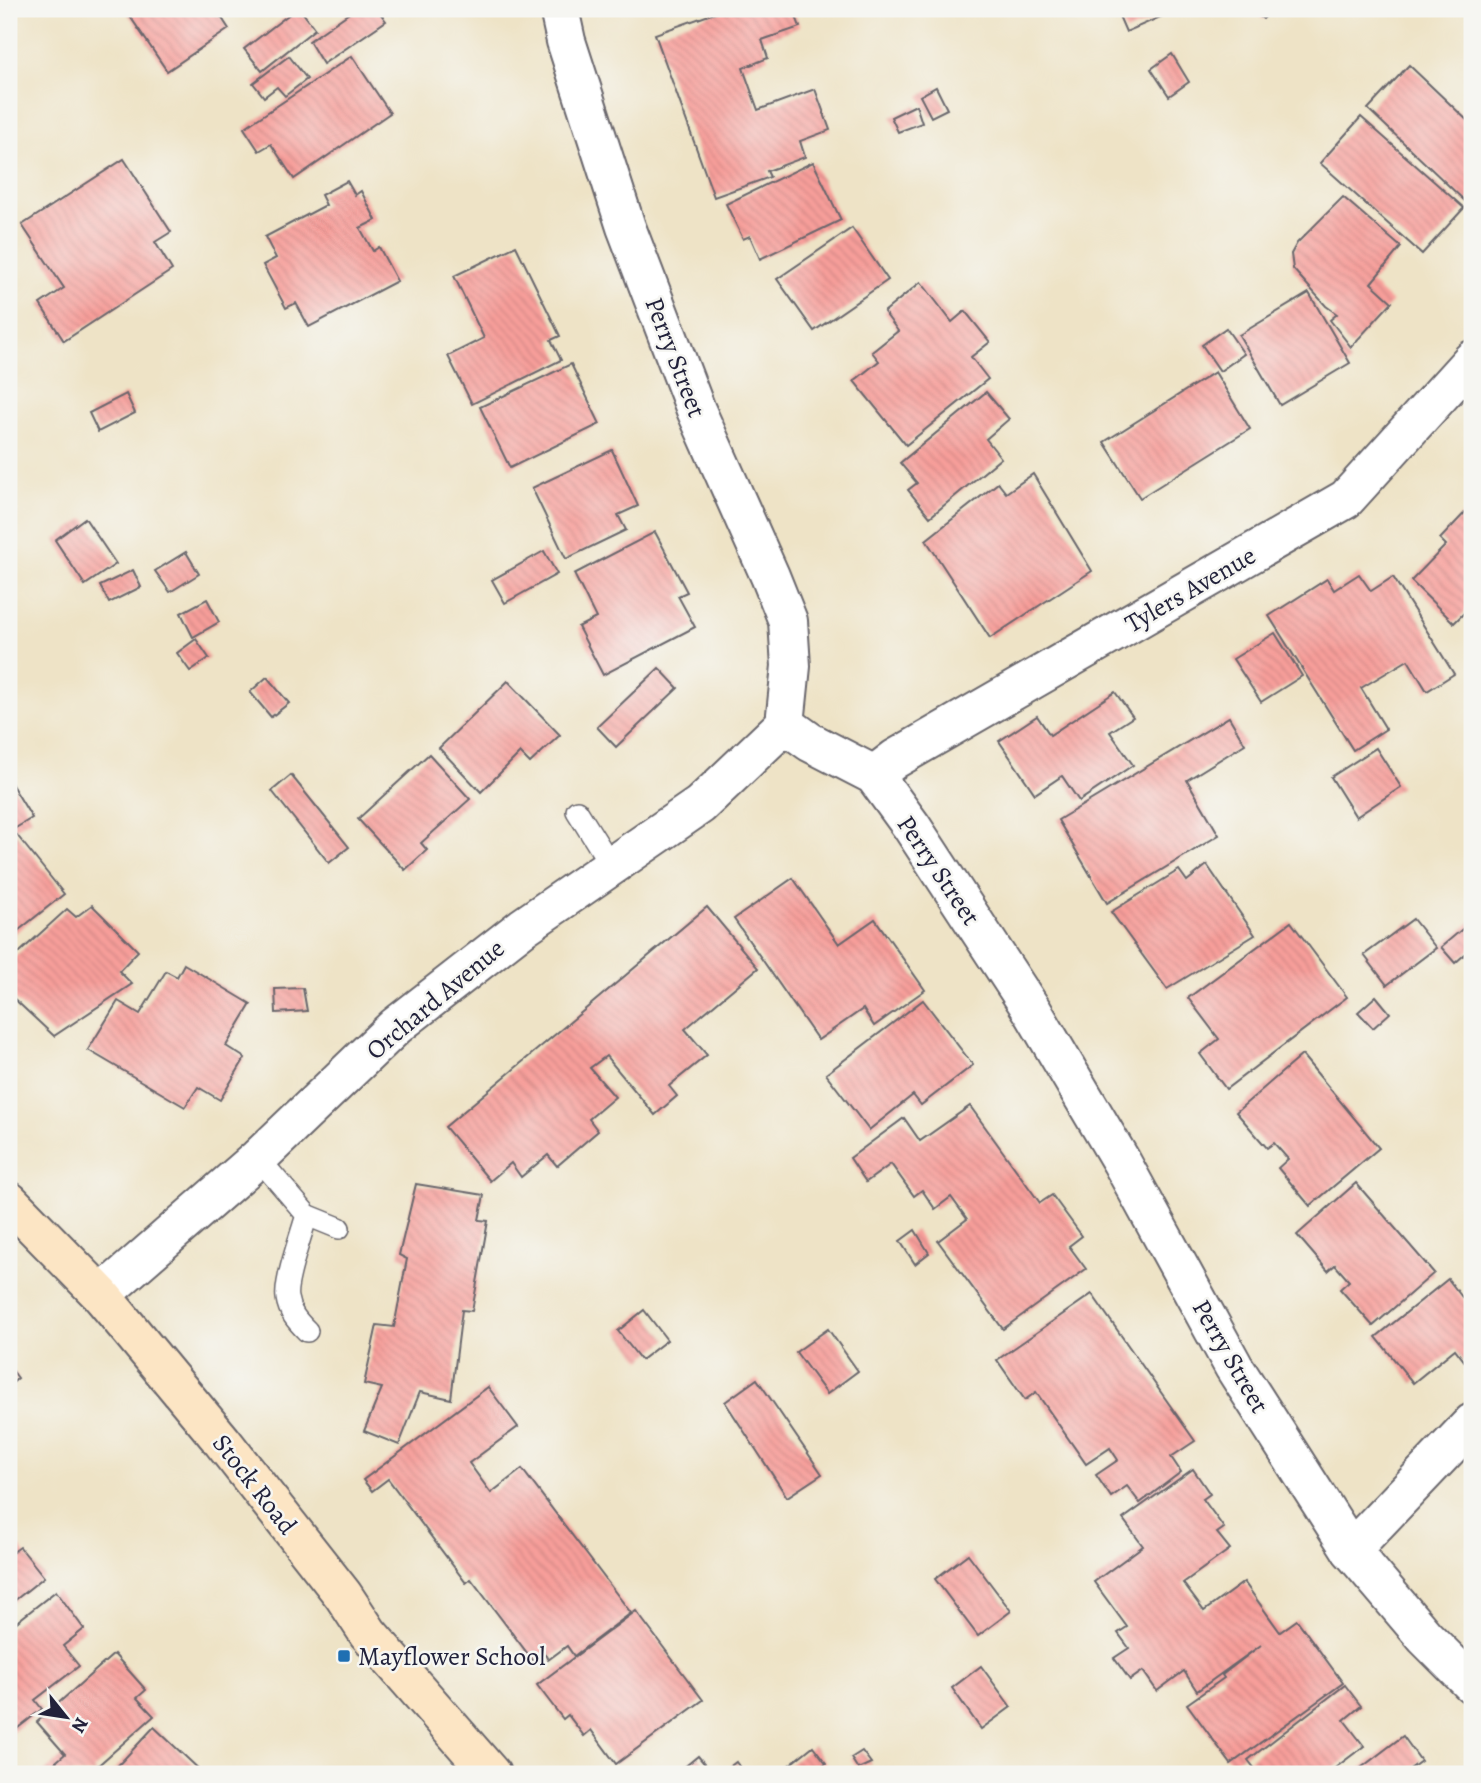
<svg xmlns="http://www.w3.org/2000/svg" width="1481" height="1783" viewBox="0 0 1481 1783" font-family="Alegreya,serif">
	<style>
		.building { fill: url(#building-back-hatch) }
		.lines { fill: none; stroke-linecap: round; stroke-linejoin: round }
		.service-casing { stroke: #69666c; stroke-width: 24 }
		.minor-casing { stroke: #69666c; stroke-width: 42 }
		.secondary-casing { stroke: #69666c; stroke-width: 42 }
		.service { stroke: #fff; stroke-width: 21 }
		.minor { stroke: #fff; stroke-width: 38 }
		.secondary { stroke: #fce5c4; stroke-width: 38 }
		.poi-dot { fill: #1f6fb2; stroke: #f6f6f2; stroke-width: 2.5 }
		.labels { text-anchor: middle; stroke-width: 5; stroke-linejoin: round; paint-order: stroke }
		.street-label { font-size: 26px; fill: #22223b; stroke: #f6f6f2 }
		.poi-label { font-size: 26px; fill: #22223b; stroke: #f6f6f2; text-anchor: start }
	</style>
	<defs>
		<pattern id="building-back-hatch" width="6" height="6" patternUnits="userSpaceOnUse" patternTransform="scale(1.75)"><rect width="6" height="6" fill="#f79e9a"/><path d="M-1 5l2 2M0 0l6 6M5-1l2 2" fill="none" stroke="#d38886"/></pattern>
	</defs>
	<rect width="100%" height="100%" fill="#f6f6f2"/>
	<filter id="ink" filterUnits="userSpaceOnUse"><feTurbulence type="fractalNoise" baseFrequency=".0143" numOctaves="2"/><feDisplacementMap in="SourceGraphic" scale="14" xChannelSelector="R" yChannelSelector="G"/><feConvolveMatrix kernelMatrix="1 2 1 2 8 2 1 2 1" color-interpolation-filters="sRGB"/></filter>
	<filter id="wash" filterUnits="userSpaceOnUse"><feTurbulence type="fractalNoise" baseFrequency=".00686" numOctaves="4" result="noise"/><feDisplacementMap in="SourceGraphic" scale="28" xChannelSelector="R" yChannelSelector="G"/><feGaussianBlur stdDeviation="1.57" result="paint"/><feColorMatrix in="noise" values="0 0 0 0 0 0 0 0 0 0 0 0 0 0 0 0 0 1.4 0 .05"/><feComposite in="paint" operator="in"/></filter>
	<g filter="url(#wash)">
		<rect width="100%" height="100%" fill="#eee3c6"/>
		<g id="blocks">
			<g class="building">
				<polygon points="125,9 216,9 229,29 167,71"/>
				<polygon points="296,9 300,9 315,29 262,71 244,49"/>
				<polygon points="355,9 377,9 386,21 323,64 309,41"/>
				<polygon points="726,9 793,9 800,27 762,40 768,58 743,68 758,110 815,89 830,130 800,141 805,157 767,171 770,177 714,197 655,34"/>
				<polygon points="1116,9 1163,9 1165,15 1126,32"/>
				<polygon points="1251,9 1273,9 1263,19"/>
				<polygon points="1172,54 1189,82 1169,96 1151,69"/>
				<polygon points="289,56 307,79 285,96 277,87 264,97 253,83"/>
				<polygon points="352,56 390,113 294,179 271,144 259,151 244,128"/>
				<polygon points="1409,65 1472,125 1472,197 1467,203 1368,109"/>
				<polygon points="936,87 947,109 931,117 920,96"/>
				<polygon points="916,105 922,123 898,132 891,117"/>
				<polygon points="1361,117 1464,208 1422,254 1320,163"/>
				<polygon points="124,159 171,232 155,242 172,270 64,341 40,304 64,288 22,225"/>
				<polygon points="813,162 841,220 760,259 750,236 743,239 726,204"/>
				<polygon points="347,181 355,195 361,191 376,220 360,228 373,251 379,247 397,281 309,327 296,303 286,308 263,265 276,258 265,237 326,205 321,195"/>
				<polygon points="1343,197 1401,247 1371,283 1392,302 1351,347 1330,320 1337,314 1326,306 1293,269 1291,254 1297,243"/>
				<polygon points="852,228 888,280 814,331 777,279"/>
				<polygon points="516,246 560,336 551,340 561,360 472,404 448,356 484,338 454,276"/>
				<polygon points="921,282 952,322 965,311 990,342 971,357 988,379 906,445 854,381 879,361 872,352 898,331 884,312"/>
				<polygon points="1309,293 1350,363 1280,405 1239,335"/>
				<polygon points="1226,328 1244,354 1220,371 1202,345"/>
				<polygon points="571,364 600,424 510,468 480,407"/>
				<polygon points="1215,372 1250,429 1140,498 1104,442"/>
				<polygon points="986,392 1009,419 986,439 1001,458 930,517 908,490 917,483 900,463"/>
				<polygon points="126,394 135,413 98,432 89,413"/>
				<polygon points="612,450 638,506 618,515 626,530 566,559 532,488"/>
				<polygon points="1033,474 1092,571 990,638 926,540 998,483 1006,493"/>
				<polygon points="1472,505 1472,605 1454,623 1411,581 1446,545 1440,539"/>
				<polygon points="85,518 116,564 85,585 55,540"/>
				<polygon points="655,532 687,592 678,596 695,627 603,675 578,627 596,618 574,574"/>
				<polygon points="544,551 557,574 505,603 492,580"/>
				<polygon points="186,552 199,574 170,592 155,571"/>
				<polygon points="133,570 141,587 109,603 100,586"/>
				<polygon points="1359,574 1371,591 1393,577 1454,674 1427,691 1408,660 1361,688 1386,729 1353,750 1269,616 1327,579 1334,590"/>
				<polygon points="207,599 219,622 193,637 181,613"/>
				<polygon points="1275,633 1302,676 1261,702 1233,659"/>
				<polygon points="196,639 209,658 190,671 177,653"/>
				<polygon points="659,668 678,688 616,747 597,727"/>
				<polygon points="267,677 289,703 271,717 250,692"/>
				<polygon points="508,681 560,735 530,763 520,753 481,792 439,748"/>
				<polygon points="1115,692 1133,717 1110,732 1133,765 1079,801 1062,776 1035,794 999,741 1037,716 1050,735"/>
				<polygon points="1229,717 1245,744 1187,780 1219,835 1107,903 1058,820"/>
				<polygon points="1376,748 1401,787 1356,817 1331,777"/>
				<polygon points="429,754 470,799 421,843 427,850 405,870 358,819"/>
				<polygon points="291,775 349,847 329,863 272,791"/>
				<polygon points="9,780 32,818 9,832"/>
				<polygon points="16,834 64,894 9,938 9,840"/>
				<polygon points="1207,865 1255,935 1167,989 1111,912 1179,870 1187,881"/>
				<polygon points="793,878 839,944 875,919 925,990 874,1026 863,1009 818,1040 734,919"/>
				<polygon points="92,905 138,951 119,971 132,984 54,1036 9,994 9,962 67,909 76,917"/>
				<polygon points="707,907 758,968 685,1029 707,1055 669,1086 677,1096 655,1115 606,1056 590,1068 615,1097 589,1119 598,1131 557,1166 548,1155 521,1177 511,1163 490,1181 445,1127"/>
				<polygon points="1413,919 1436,948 1387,985 1364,955"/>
				<polygon points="1472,921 1472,948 1455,963 1441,947"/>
				<polygon points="1291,922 1347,997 1226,1089 1200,1054 1219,1039 1188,998"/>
				<polygon points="184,964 251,1004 226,1046 245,1058 220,1100 198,1087 185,1107 88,1050 118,1001 140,1014 166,971 177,977"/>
				<polygon points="303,988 307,1011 276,1013 275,989"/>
				<polygon points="1376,996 1390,1013 1373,1028 1358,1012"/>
				<polygon points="923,1000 973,1065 921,1105 913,1095 869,1130 826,1074"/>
				<polygon points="1302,1055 1379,1148 1310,1206 1278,1168 1288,1159 1274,1143 1267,1148 1236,1112"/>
				<polygon points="970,1106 1040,1203 1052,1195 1082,1236 1069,1246 1086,1269 1003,1329 938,1241 967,1219 951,1197 935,1209 922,1190 914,1196 891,1164 866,1182 850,1158 904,1118 920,1141"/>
				<polygon points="1356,1183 1434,1273 1373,1326 1340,1289 1349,1281 1335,1265 1328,1271 1297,1235"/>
				<polygon points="416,1184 484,1195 479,1220 488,1221 472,1311 462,1310 451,1399 420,1392 399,1445 364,1431 382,1388 364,1384 377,1325 394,1327 407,1259 399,1255"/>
				<polygon points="915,1230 929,1253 915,1264 900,1241"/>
				<polygon points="1448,1279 1472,1310 1472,1371 1455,1349 1413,1383 1376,1337"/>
				<polygon points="1092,1294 1195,1441 1171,1457 1181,1472 1140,1503 1127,1486 1111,1497 1096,1475 1118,1460 1110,1448 1086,1464 1036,1392 1025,1400 997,1360"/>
				<polygon points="644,1310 667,1340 641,1360 618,1331"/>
				<polygon points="828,1329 858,1371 827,1394 796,1352"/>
				<polygon points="9,1366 18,1378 9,1386"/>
				<polygon points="757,1379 822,1474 787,1497 725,1402"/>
				<polygon points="488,1387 518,1427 469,1463 491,1493 522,1469 631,1613 574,1656 567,1646 548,1660 545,1654 534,1662 471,1579 466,1583 388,1479 372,1491 363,1480"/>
				<polygon points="1193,1469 1210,1494 1203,1499 1224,1528 1217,1533 1230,1549 1183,1583 1204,1611 1244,1582 1280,1632 1297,1620 1343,1683 1231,1764 1187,1704 1224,1678 1222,1675 1261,1645 1197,1691 1184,1671 1157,1691 1143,1671 1130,1680 1114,1658 1129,1648 1118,1633 1127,1627 1094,1582 1143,1546 1123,1519"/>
				<polygon points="20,1547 44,1577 9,1605 9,1555"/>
				<polygon points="968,1554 1011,1611 978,1636 935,1579"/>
				<polygon points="56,1591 84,1629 63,1646 79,1666 35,1700 42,1709 9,1735 9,1628"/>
				<polygon points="636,1611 703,1700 616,1764 591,1730 584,1736 568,1715 563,1719 537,1685"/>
				<polygon points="114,1654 146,1690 137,1698 154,1716 93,1770 96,1774 42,1774 65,1754 37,1722"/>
				<polygon points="981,1666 1011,1707 981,1729 952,1688"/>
				<polygon points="1345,1685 1361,1706 1344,1720 1364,1746 1327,1774 1259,1774 1248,1760"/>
				<polygon points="154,1727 204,1774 110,1774"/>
				<polygon points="1403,1736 1421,1761 1403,1774 1353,1774"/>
				<polygon points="813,1746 826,1763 812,1774 778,1774"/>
				<polygon points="862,1751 871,1763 858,1769 851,1758"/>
				<polygon points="698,1756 713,1774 676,1774"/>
				<polygon points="736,1762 745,1774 720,1774"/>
			</g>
		</g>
	</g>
	<g filter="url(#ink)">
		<use href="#blocks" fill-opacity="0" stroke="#69666c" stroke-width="2"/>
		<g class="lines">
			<g class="service-casing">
				<g id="service">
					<polyline points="577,811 612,867"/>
					<path d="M258 1158 307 1215C302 1232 284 1283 287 1298 289 1312 297 1321 307 1331"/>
					<polyline points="307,1215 339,1228"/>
				</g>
			</g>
			<g class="minor-casing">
				<g id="minor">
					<polyline points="559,9 566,41 626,227 696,410 770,576 788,621 791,666 785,724"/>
					<polyline points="785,724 810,742 874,775 912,827 1033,1012 1121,1161 1234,1367 1351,1550 1425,1637 1472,1684"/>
					<polyline points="874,775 895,759 1346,499 1472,360"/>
					<polyline points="101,1295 258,1158 396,1026 523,927 700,805 785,724"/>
					<polyline points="1351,1550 1472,1423"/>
				</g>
			</g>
			<g class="secondary-casing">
				<polyline id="secondary" points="9,1201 101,1295 222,1441 343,1595 368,1633 491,1774"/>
			</g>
			<use href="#service" class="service"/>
			<use href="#minor" class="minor"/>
			<use href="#secondary" class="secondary"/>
		</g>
	</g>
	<rect class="poi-dot" x="337" y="1649" width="14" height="14" rx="3.5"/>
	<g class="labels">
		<g class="street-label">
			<text transform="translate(676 357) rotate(69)" y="9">Perry Street</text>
			<text transform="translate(1190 589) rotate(-30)" y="9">Tylers Avenue</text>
			<text transform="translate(939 870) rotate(56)" y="9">Perry Street</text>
			<text transform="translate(435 999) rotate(-40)" y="9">Orchard Avenue</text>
			<text transform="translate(1231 1356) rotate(60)" y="9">Perry Street</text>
			<text transform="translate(255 1484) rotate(52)" y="9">Stock Road</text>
		</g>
		<g class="poi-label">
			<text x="358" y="1665">Mayflower School</text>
		</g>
	</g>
	<rect width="1481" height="1783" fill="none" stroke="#f6f6f2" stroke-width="35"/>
	<g transform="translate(66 1717) rotate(120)" stroke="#f6f6f2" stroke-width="5" paint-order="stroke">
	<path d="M0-5L12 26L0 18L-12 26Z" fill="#22223b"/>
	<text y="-10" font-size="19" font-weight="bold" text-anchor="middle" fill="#22223b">N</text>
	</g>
</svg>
